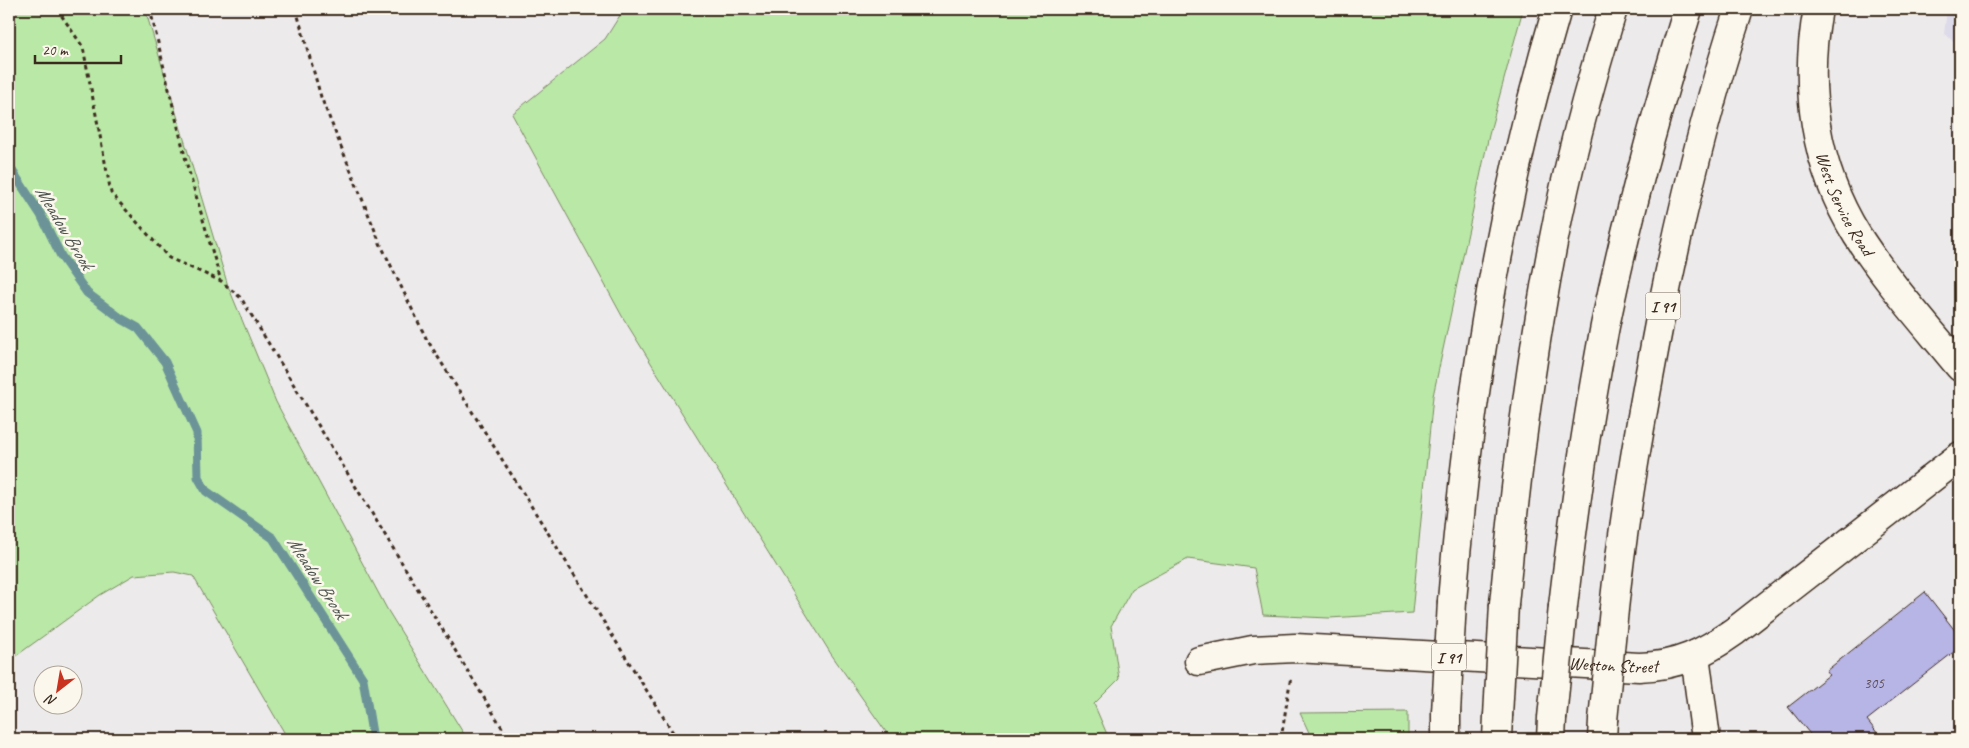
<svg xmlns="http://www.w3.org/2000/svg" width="1969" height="748" viewBox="0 0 1969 748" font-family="Caveat,sans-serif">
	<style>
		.built { fill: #dddaea }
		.green { fill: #bae8a7; stroke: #7a8962 }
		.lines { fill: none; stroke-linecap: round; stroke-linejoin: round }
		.stream { stroke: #6c9498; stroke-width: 9 }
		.building { fill: #b7b4e6; stroke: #3b2a1e }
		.minor-casing { stroke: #3b2a1e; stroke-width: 31 }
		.highway-casing { stroke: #3b2a1e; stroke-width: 31 }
		.path { stroke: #3b2a1e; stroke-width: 3; stroke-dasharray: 4 4; stroke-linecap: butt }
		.minor { stroke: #fbf7ec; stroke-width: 28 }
		.highway { stroke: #fbf7ec; stroke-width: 28 }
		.highway-bridge-casing { stroke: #3b2a1e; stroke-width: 31; stroke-linecap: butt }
		.highway-bridge { stroke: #fbf7ec; stroke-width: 28 }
		.labels { text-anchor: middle; stroke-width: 5; stroke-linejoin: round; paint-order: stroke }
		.number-label { font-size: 15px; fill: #5a4c50 }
		.shield { fill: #fbf7ec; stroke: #75685c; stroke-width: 1 }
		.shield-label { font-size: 16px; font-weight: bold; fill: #3b2a1e }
		.street-label { font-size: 18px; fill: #3b2a1e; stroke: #fbf7ec }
		.water-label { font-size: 19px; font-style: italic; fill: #4f5651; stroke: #fbf7ec }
	</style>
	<rect width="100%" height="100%" fill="#edeaeb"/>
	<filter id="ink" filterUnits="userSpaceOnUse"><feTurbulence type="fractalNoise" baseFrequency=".02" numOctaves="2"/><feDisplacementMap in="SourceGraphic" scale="10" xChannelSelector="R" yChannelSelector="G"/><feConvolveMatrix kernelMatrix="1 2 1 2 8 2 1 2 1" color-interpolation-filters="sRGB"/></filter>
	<g filter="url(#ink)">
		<polygon class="built" points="1947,9 1960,9 1960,45 1944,34"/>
		<g class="green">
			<polygon points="9,9 145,9 228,286 276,402 387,609 467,739 288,739 193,576 174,572 134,575 100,595 9,661"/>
			<polygon points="624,9 1523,9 1489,135 1433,396 1412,613 1329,618 1263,615 1254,568 1188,559 1132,589 1111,626 1119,679 1094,704 1109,739 891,739 831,654 622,316 512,114 605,39"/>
			<polygon points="1408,712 1408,739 1312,739 1300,713"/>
		</g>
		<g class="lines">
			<polyline class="stream" points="9,166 41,215 61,256 87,293 122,319 138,328 165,362 197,433 198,477 206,491 273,538 363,679 373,739"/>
		</g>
		<polygon class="building" points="1925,592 1960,637 1960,647 1867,720 1882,739 1814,739 1788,707 1829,675 1826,671"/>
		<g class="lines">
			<g class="minor-casing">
				<g id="minor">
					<path id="s1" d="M1818 9C1803 87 1815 167 1857 235 1887 282 1925 324 1960 367"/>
					<polyline points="1695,655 1706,739"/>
					<path id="s2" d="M1199 661 1253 650 1295 648 1639 667C1678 666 1704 653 1735 631L1960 456"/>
				</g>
			</g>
			<g class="highway-casing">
				<g id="highway">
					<path d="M1452 601C1468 402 1500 201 1557 9"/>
					<path d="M1504 604C1515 483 1530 363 1553 243 1568 164 1589 86 1613 9"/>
					<path d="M1563 606C1574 512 1587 419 1605 326 1627 219 1656 113 1688 9"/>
					<path d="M1614 609C1624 513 1641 419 1659 324 1680 218 1705 112 1739 9"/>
					<polyline points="1446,739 1446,713"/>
					<polyline points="1497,739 1498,716"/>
					<polyline points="1551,739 1552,718"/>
					<polyline points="1602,739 1603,720"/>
				</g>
			</g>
			<g class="path">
				<polyline points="57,9 83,47 111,193 169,258 221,281 241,298 509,739"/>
				<polyline points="150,9 187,165 221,281"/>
				<polyline points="296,9 321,97 380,243 426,338 677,739"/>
				<polyline points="1281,739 1291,676"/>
			</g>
			<use href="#minor" class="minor"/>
			<use href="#highway" class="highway"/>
			<g class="highway-bridge-casing">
				<g id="highway-bridge">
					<polyline points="1446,713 1452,601"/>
					<polyline points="1498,716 1504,604"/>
					<polyline points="1552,718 1563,606"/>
					<polyline points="1603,720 1614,609"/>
				</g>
			</g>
			<use href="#highway-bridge" class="highway-bridge"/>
		</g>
	</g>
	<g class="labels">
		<g class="number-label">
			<text x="1874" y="688">305</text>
		</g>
		<g class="shield">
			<rect x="1645.5" y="292.5" width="35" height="27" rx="4"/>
			<rect x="1431.5" y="643.5" width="35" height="27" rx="4"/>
		</g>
		<g class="shield-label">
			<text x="1663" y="312">I 91</text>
			<text x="1449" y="663">I 91</text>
		</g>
		<g class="street-label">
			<text dy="6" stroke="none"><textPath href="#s1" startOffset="201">West Service Road</textPath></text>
			<text dy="6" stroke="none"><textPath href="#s2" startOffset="416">Weston Street</textPath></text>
		</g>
		<g class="water-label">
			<text transform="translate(65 227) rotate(59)" y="7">Meadow Brook</text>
			<text transform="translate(318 577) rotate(57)" y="7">Meadow Brook</text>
		</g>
	</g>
	<rect width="1969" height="748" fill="none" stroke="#fbf7ec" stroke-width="30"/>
	<rect x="15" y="15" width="1939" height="718" fill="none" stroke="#3b2a1e" stroke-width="2" filter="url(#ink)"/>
	<g transform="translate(58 690) rotate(211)"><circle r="24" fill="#fbf7ec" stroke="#aea59a"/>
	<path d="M0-4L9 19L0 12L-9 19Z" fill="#c8321e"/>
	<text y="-8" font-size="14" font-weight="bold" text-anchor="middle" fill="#3b2a1e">N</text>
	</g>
	<path d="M35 55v8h86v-8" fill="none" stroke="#3b2a1e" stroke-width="2.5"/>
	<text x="42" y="55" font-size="15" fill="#3b2a1e" stroke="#fbf7ec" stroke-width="4" paint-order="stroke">20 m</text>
</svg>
